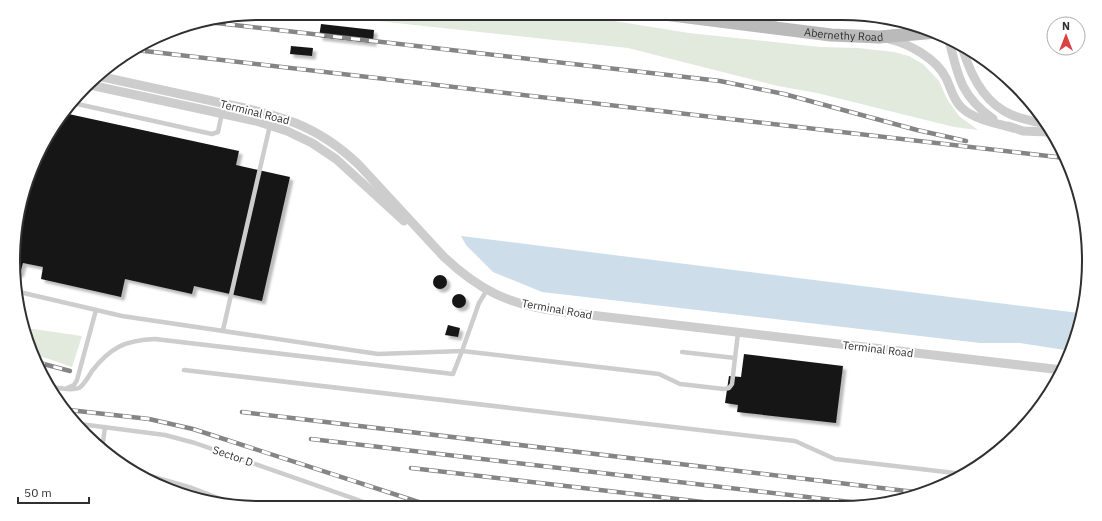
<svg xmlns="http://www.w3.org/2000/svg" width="1102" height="521" viewBox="0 0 1102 521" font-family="'IBM Plex Sans',sans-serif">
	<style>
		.green { fill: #e2e9dd }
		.water { fill: #cdddea }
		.building { fill: #171717; filter: url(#shadow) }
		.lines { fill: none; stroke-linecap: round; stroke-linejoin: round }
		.lane { stroke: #cdcdcd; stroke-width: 4.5 }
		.street { stroke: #cdcdcd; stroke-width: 9 }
		.secondary { stroke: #bababa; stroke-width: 13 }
		.rail-casing { stroke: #858585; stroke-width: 4.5 }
		.rail { stroke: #fff; stroke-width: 3; stroke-dasharray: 9; stroke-linecap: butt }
		.labels { text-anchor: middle; stroke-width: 4; stroke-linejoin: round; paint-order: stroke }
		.street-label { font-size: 11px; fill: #303030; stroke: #fff }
		.rim { fill: none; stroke: #303030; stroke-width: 2 }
	</style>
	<defs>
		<filter id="shadow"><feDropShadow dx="3.5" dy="3.5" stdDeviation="1" flood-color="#0004"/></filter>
	</defs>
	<rect width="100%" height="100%" fill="#fff"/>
	<g class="green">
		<polygon points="303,13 564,13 689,33 820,47 858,48 894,52 909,56 923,64 939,81 947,99 959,116 978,130 954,127 817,93 778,86 628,48"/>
		<polygon points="26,328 82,336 72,367 34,354"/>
	</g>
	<polygon class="water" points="461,236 1079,313 1071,351 1020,343 980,343 542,292 493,272 466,245"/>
	<g class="building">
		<polygon points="321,24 374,30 373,43 319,37"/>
		<polygon points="291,46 313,48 312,56 290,54"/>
		<polygon points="64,113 239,151 236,165 290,177 262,301 194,286 192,294 125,279 121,297 41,279 43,267 23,263 20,274 16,273 18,212 55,123"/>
		<circle cx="440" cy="282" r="7"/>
		<circle cx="459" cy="301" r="7"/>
		<polygon points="448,325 460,328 458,337 445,335"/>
		<polygon points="744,354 843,366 836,423 737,412 738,405 725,403 729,376 741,377"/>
	</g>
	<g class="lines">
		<g class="lane">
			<polyline points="714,13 767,20 775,23"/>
			<polyline points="73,103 212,134 218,132 222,113"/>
			<polyline points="15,291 122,316 378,354 462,351 479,303 487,290"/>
			<polyline points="223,330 270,125"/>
			<polyline points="682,352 735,358 738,333"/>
			<polyline points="184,370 795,441 835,459 963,474"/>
			<path d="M51 387C59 388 71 391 79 388 84 385 89 376 92 371 110 348 125 340 155 339L453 374 462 351 659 374 680 384 724 389 729 388 732 384 735 358"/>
			<polyline points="67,388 74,385 77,380 96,310"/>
			<polyline points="80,424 165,435 195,443 381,508"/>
			<polyline points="102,450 105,427"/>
			<polyline points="140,473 192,488 226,501"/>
		</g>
		<g class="street">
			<path d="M889 39C909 44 936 58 946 78 951 88 953 100 962 108 975 120 996 123 1013 128"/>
			<path d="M949 40C958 77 961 96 993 119"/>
			<path d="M963 50C971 76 985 104 1012 115 1022 119 1032 121 1042 123"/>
			<path d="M98 76C135 84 172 92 208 100 270 114 311 119 359 165L444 257C479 290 508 304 556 311L1062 370"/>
			<polyline points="90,85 256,121 287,131 312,143 336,159 404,221"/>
			<polyline points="1008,126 1023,131 1048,132"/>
		</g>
		<g class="secondary">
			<path id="s1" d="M656 13 831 35 879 37 937 32"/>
			<polyline points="833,13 847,14"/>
		</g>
		<g class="rail-casing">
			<g id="rail">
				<polyline points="208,22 720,81 784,94 917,130 966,141"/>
				<polyline points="136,50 1065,158"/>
				<polyline points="36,362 70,371"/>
				<polyline points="69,410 149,419 193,429 434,507"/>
				<polyline points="242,412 923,493"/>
				<polyline points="311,439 876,505"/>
				<polyline points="411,468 737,506"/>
			</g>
		</g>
		<use href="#rail" class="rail"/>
	</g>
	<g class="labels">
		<g class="street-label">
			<text dy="4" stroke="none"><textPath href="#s1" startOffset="189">Abernethy Road</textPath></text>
			<text transform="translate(255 112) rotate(14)" y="4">Terminal Road</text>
			<text transform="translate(557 309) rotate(10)" y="4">Terminal Road</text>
			<text transform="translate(878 349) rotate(7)" y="4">Terminal Road</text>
			<text transform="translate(233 456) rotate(19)" y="4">Sector D</text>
		</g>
	</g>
	<path d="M0 0H1102V521H0ZM260 20H842A240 240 0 0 1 1082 260V261A240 240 0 0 1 842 501H260A240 240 0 0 1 20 261V260A240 240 0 0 1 260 20Z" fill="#fff" fill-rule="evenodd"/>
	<path class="rim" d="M260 20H842A240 240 0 0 1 1082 260V261A240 240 0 0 1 842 501H260A240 240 0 0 1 20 261V260A240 240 0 0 1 260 20Z"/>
	<g transform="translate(1066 36)"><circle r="19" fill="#ffffff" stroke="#acacac"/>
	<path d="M0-3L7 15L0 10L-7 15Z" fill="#da4140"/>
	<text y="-6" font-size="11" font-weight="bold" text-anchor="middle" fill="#303030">N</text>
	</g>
	<path d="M18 497v6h71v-6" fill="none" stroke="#303030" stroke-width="2"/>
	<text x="24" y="497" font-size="12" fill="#303030" stroke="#ffffff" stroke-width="3" paint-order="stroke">50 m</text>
</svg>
